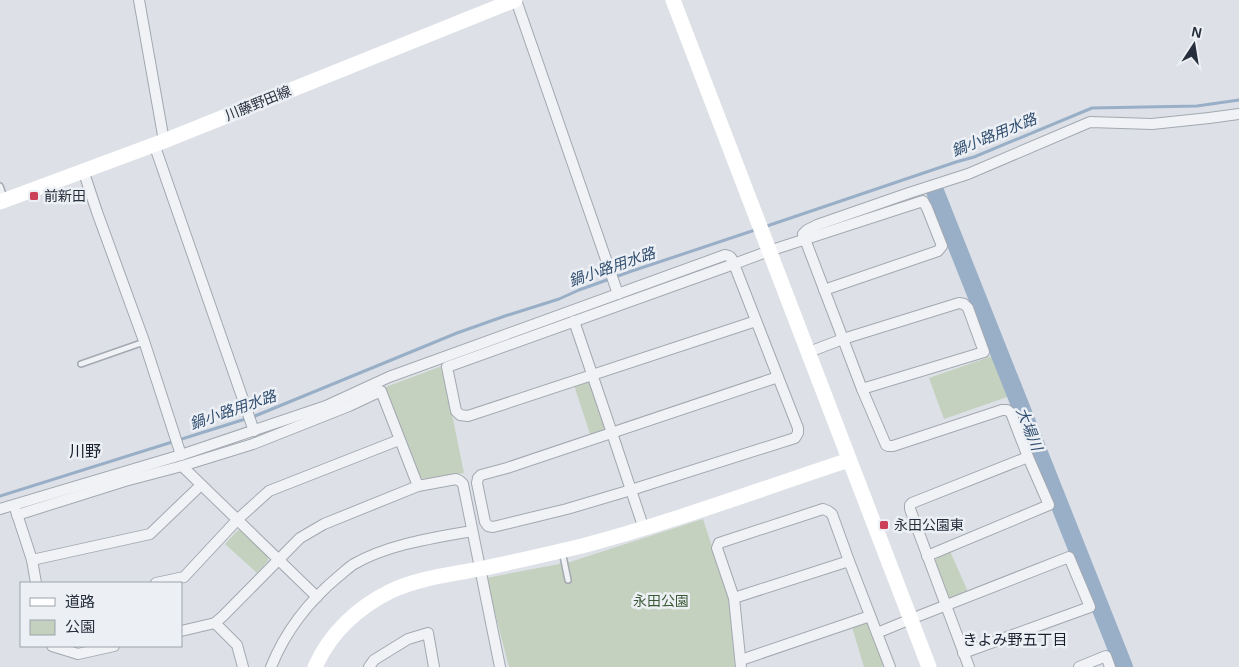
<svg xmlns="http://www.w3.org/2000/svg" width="1239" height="667" viewBox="0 0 1239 667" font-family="Arial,'Noto Sans JP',sans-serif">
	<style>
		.green { fill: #c3d1be }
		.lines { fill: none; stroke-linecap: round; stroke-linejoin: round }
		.stream { stroke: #98afc7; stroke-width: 3 }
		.river { stroke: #98afc7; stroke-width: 18 }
		.lane-casing { stroke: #a3a8b1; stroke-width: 8 }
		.street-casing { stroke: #a3a8b1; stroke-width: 12 }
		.lane { stroke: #f0f2f5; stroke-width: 5 }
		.street { stroke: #f0f2f5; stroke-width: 10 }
		.secondary { stroke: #fff; stroke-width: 15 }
		.poi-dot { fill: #cc4157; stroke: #ecf0f5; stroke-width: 2 }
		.labels { text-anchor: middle; stroke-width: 5; stroke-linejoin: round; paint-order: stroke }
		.street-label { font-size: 14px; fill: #272f3d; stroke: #ecf0f5 }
		.poi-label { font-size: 14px; fill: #272f3d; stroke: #ecf0f5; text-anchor: start }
		.park-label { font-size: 14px; fill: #3b5934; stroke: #ecf0f5 }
		.water-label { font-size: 15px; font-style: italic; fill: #314e70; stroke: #ecf0f5 }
		.neighbourhood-label { font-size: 15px; fill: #19202e; stroke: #ecf0f5 }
		.quarter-label { font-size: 16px; fill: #19202e; stroke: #ecf0f5 }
	</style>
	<rect width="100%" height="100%" fill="#dde1e7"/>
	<g class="green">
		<polygon points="992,356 1007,397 944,419 929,378"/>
		<polygon points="442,366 464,473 424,479 421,478 417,472 383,388"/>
		<path d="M586 381C593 383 594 393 597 399L595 401 598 410H600C606 427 610 429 590 434L574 385Z"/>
		<polygon points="703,519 730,602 735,667 509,667 486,578 570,562"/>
		<polygon points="240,530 243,531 268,555 268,561 257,573 225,544 237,531"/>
		<polygon points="950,551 968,592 952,598 948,596 935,563 937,557"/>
		<polygon points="864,623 868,624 884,664 882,667 864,667 852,627"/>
	</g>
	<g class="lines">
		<g class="stream">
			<polyline points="764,227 956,162 974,157 1092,108 1197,106 1239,100"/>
			<polyline points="0,496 255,416 457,333 505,316 559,299 579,290 629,272 755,230"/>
		</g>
		<polyline class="river" points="935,191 1124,667"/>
		<g class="lane-casing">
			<g id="lane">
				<polyline points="0,186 5,200"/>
				<polyline points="81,364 144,342"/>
				<polyline points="562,551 568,580"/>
			</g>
		</g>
		<g class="street-casing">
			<g id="street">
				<polyline points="139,0 164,141"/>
				<polyline points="516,0 618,294"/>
				<polyline points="154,144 254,431"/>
				<polyline points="83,170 97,212 144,341 181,455"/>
				<polyline points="574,321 612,433 644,529"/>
				<polyline points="756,321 468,416 460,415 456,411 447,367 734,264 778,377"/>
				<polyline points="809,352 843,339 959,303 964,304 968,308 984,352 862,389"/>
				<polygon points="778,377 798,428 798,433 795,438 631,490 567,509 493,527 488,526 485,522 477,483 478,478 481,475 507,468"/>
				<polyline points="418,486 456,479 460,481 463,484 500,667"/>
				<path d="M0 509 181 455 326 406 389 377 725 255C731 256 732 258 734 264L769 251 923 201 927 208 942 246 938 251 824 290"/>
				<polyline points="16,511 32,560 36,583"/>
				<polyline points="17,515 125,481 182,466"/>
				<polyline points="927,556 1049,505 1028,457 1011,413 1007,410 1002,410 893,446 888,446 886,445 862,389 803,234 807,230 817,225 909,193 968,174 1090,122 1152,124 1209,118 1239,114"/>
				<polyline points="32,560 150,534 201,485"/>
				<polyline points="156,583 184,577 238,519 269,491 399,440"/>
				<polyline points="734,598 849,561"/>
				<polyline points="181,631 215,623"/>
				<polyline points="877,633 911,619 1069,557 1090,607 963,653"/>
				<polyline points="52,646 78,654 114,646"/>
				<polyline points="741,660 870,616"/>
				<path d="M243 667 237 645 215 623 223 616 300 538 324 524 418 486 381 391 349 406 253 444 182 466C227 510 272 553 317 597"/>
				<path d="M271 667C285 632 310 600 339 576 344 572 349 567 354 564 389 544 433 538 472 531"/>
				<polyline points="369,667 374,660 408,639 428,633 434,667"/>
				<polyline points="741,667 734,598 717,548 719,543 823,509 828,511 832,514 849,561 890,667"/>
				<polyline points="969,667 910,509 910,505 912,503 1028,457"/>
				<polyline points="1079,667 1106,656 1110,667"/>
			</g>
		</g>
		<use href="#lane" class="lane"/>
		<use href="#street" class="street"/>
		<g class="secondary">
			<polyline points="673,0 929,667"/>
			<polyline points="0,202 164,141 515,0"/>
			<path d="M315 667C330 633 358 607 391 591 419 578 449 575 479 569 514 562 548 554 582 546 673 522 761 489 849 460"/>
		</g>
	</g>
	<g class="poi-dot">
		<rect x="29" y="191" width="10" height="10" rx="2.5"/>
		<rect x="879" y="520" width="10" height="10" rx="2.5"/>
	</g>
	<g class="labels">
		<g class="street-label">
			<text transform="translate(258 103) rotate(-22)" y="5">川藤野田線</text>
		</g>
		<g class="poi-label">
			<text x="44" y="201">前新田</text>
			<text x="894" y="530">永田公園東</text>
		</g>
		<g class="park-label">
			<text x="661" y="606">永田公園</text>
		</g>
		<g class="water-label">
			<text transform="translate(994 135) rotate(-22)" y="5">鍋小路用水路</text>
			<text transform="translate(612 267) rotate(-19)" y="5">鍋小路用水路</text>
			<text transform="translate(233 410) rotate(-19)" y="5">鍋小路用水路</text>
			<text transform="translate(1029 429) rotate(68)" y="5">大場川</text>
		</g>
		<g class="neighbourhood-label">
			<text x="1015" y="645">きよみ野五丁目</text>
		</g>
		<g class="quarter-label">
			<text x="85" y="457">川野</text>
		</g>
	</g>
	<rect x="20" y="582" width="162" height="65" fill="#ecf0f5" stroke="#9da3ab"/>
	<rect x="30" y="598" width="25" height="8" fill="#ffffff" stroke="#9da3ab"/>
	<text x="65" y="607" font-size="15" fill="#272f3d">道路</text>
	<rect x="30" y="620" width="25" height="15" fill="#c3d1be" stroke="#9da3ab"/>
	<text x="65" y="632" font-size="15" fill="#272f3d">公園</text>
	<g transform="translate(1194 45) rotate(12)" stroke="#ecf0f5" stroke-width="4" paint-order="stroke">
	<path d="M0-4L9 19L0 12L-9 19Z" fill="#272f3d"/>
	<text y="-8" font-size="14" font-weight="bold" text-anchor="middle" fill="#272f3d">N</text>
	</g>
</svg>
